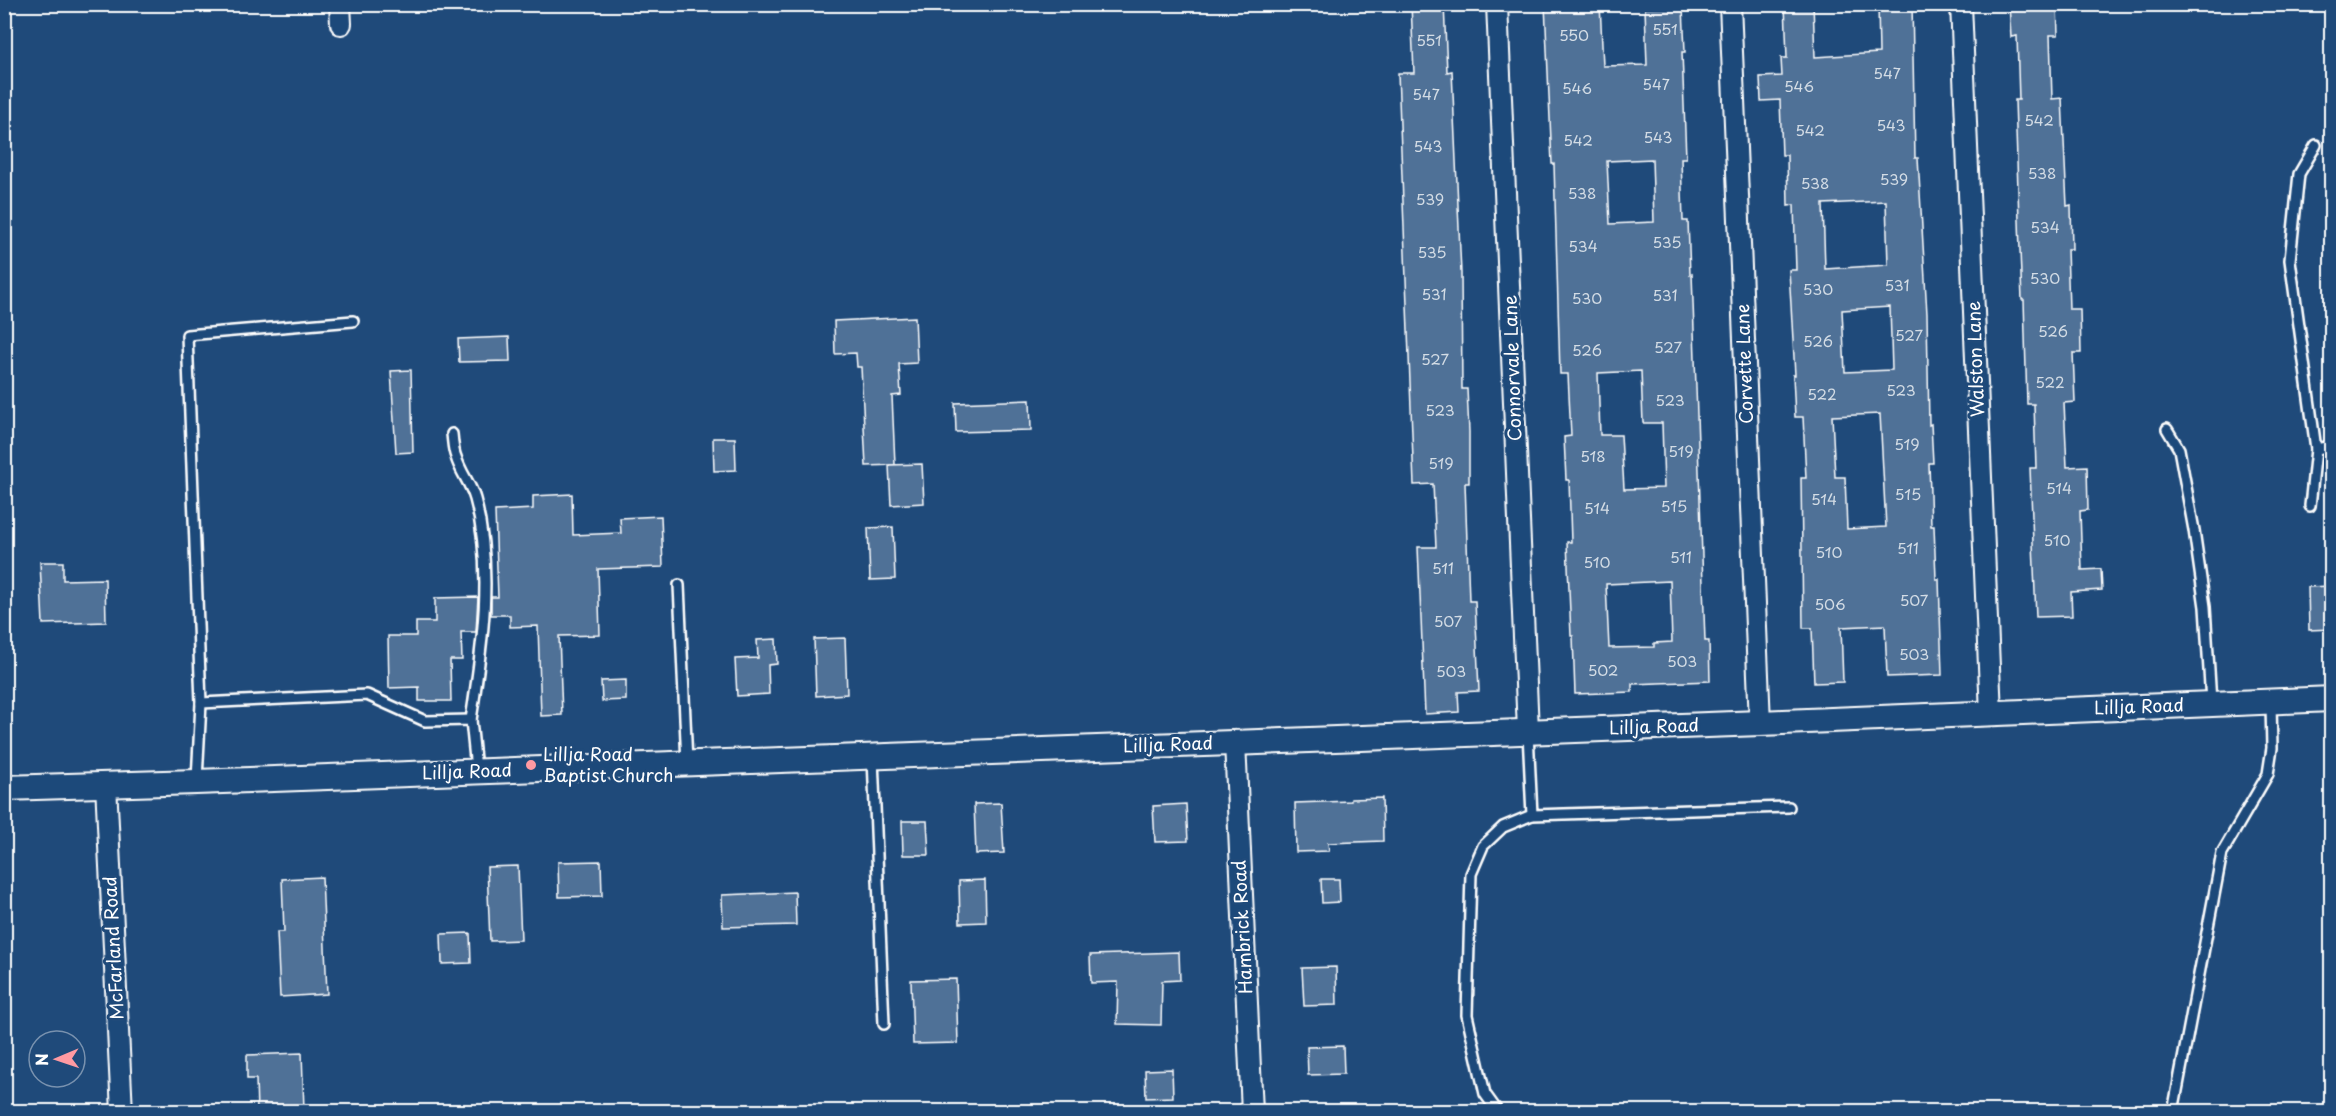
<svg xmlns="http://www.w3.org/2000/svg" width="2336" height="1116" viewBox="0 0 2336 1116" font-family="'Playpen Sans',sans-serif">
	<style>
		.building { fill: #507197; stroke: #fff; stroke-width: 1.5; fill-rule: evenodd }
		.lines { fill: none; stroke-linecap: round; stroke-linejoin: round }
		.service-casing { stroke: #fff; stroke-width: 14 }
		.minor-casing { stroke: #fff; stroke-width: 24 }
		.tertiary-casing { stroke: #fff; stroke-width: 28 }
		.service { stroke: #1f4a7a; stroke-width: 9 }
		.minor { stroke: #1f4a7a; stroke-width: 20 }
		.tertiary { stroke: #1f4a7a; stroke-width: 24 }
		.poi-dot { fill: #ff9aa2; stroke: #1f4a7a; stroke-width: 2 }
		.labels { text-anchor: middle; stroke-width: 6; stroke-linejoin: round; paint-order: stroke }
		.number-label { font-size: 15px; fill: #d3dce5 }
		.street-label { font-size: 18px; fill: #fff; stroke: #1f4a7a }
		.poi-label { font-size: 18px; fill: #fff; stroke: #1f4a7a; text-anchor: start }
	</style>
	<rect width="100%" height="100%" fill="#1f4a7a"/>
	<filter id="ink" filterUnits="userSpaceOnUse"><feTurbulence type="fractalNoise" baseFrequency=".0167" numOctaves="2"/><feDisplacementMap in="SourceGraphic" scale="12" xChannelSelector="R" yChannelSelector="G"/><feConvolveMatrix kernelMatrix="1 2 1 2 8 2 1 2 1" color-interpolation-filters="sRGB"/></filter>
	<g filter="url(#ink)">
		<g class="building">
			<polygon points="1411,4 1444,4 1447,72 1452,71 1461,273 1462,389 1467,389 1469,432 1469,483 1465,483 1469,601 1475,601 1479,691 1458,692 1459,712 1425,714 1418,547 1436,547 1433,484 1414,485 1398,73 1414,73"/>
			<path d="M1545 4H1600L1603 66 1647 65 1645 8 1683 7 1685 52H1682L1686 158H1681L1683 221H1688L1690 275 1692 274 1705 641H1709L1710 681 1632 684V692L1575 694 1573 636H1571L1567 542H1571L1569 480H1566L1564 437 1571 436 1568 374H1560L1554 164H1552ZM1652 159 1654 222 1610 224 1607 161ZM1641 371 1643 423H1662L1664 488 1624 489 1621 435H1600L1598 373ZM1670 581 1672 642 1654 643V647L1609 648 1606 584Z"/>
			<path d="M1785 4H1813L1815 57 1879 53 1878 4H1912L1915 158H1918L1927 314 1929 425 1931 424 1933 463H1929L1931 526H1934L1936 579H1939L1942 675 1887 677 1885 625 1841 627 1843 682 1814 683 1812 628H1803L1801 478H1806L1803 417H1795L1793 375H1795L1789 270H1796L1794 205 1788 206 1787 155H1782L1780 100 1761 101 1760 77 1782 76 1781 58H1787ZM1886 201 1888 265 1825 269 1823 204ZM1890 307 1892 370 1845 372 1842 310ZM1880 414 1886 527 1847 529 1845 477H1835L1832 416Z"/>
			<polygon points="2009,4 2057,4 2058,35 2050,35 2052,99 2062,98 2067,206 2071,205 2072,249 2067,249 2069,309 2080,309 2081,353 2073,353 2075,402 2064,403 2067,467 2087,466 2088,510 2080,511 2082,570 2101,569 2102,590 2071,592 2072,616 2036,617 2030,468 2036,468 2034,404 2027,404 2024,300 2022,300 2020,250 2015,100 2019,100 2017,36 2011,37"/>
			<polygon points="915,317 917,363 899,364 901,395 892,396 895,465 866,466 861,367 857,367 856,353 835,354 834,321"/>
			<polygon points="509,337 510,361 459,362 458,339"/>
			<polygon points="411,370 413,452 396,453 391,371"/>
			<polygon points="1030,400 1031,430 956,432 955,403"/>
			<polygon points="713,438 735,438 736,470 714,471"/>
			<polygon points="922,464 924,503 891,505 889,465"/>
			<polygon points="572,494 573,535 621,533 620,518 661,516 663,567 598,569 600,635 559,636 562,715 541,716 538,626 510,627 510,615 491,615 491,597 498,597 495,511 533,509 533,496"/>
			<polygon points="893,527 895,579 870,580 868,528"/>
			<polygon points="40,562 63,562 63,580 105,579 106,622 43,624"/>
			<polygon points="2331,586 2331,629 2309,630 2308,587"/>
			<polygon points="478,597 476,632 461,632 462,660 450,660 451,701 419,701 419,687 389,688 388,636 416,636 416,622 435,622 435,598"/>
			<polygon points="845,638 847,694 816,696 814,639"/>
			<polygon points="776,639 777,664 768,665 769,694 737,696 735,659 758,658 757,640"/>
			<polygon points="626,680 626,700 602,701 601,681"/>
			<polygon points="1382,798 1383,841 1328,843 1329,851 1296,852 1295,803 1351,801 1351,799"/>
			<polygon points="1001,803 1004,853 976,854 974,804"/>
			<polygon points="1186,804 1188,841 1155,842 1153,806"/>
			<polygon points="902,821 927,821 929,855 903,855"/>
			<polygon points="601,861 602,896 559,897 558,862"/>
			<polygon points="518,866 521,940 490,941 487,867"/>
			<polygon points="322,877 327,994 280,997 277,932 284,932 282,879"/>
			<polygon points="1321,879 1339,879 1340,902 1322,903"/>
			<polygon points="985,880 986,922 960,923 959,881"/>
			<polygon points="795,892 796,925 723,927 722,895"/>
			<polygon points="470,933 471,963 442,964 441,934"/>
			<polygon points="1179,952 1180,980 1162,981 1161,1025 1117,1024 1118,982 1091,983 1090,955"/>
			<polygon points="1336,967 1337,1005 1304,1006 1302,968"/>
			<polygon points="956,979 958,1043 913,1044 911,980"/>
			<polygon points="1343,1046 1344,1074 1308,1075 1307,1047"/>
			<polygon points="302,1053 304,1110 257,1111 256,1079 247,1079 247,1055"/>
			<polygon points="1172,1069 1173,1097 1146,1098 1145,1070"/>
		</g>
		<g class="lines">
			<g class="service-casing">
				<g id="service">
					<polyline points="2316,145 2299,174 2290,260 2316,449 2332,446"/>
					<polyline points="2167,429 2179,449 2194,530 2205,607 2211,702"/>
					<path d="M452 434C453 442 453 450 456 457 460 472 471 484 475 499 494 570 482 648 471 720"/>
					<polyline points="2310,506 2316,449"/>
					<polyline points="679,585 687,763"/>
					<polyline points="201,703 367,695 425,721 471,720 476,769"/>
					<polyline points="1528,733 1532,815 1789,807"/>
					<polyline points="873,758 884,1024"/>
					<polyline points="197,780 201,703 187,335 353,321"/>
					<polyline points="1498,1112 1485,1094 1467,1015 1471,874 1483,846 1503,827 1532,815"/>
					<polyline points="2173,1112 2222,853 2268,774 2272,748 2271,704"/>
				</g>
			</g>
			<g class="minor-casing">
				<g id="minor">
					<polyline points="340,4 341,24"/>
					<polyline points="1497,4 1528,731"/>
					<polyline points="1730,4 1760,723"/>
					<polyline points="1961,4 1991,714"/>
					<polyline points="1235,742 1252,1112"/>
					<polyline points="106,784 122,1112"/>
				</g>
			</g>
			<g class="tertiary-casing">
				<polyline id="tertiary" points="4,788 196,782 1760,723 2332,699"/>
			</g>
			<use href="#service" class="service"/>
			<use href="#minor" class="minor"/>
			<use href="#tertiary" class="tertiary"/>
		</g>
	</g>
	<circle class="poi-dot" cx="531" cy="765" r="6"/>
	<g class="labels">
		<g class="number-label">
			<text x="1665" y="35">551</text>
			<text x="1574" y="41">550</text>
			<text x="1429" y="46">551</text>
			<text x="1887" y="79">547</text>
			<text x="1656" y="90">547</text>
			<text x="1799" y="92">546</text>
			<text x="1577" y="94">546</text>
			<text x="1426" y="100">547</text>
			<text x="2039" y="126">542</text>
			<text x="1891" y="131">543</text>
			<text x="1810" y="136">542</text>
			<text x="1658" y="143">543</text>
			<text x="1578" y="146">542</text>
			<text x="1428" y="152">543</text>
			<text x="2042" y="179">538</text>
			<text x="1894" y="185">539</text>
			<text x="1815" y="189">538</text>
			<text x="1582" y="199">538</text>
			<text x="1430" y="205">539</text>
			<text x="2045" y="233">534</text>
			<text x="1667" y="248">535</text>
			<text x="1583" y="252">534</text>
			<text x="1432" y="258">535</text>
			<text x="2045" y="284">530</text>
			<text x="1897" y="291">531</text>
			<text x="1818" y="295">530</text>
			<text x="1434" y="300">531</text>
			<text x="1665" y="301">531</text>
			<text x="1587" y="304">530</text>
			<text x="2053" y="337">526</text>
			<text x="1909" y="341">527</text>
			<text x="1818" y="347">526</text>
			<text x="1668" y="353">527</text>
			<text x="1587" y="356">526</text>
			<text x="1435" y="365">527</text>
			<text x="2050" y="388">522</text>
			<text x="1901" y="396">523</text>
			<text x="1822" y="400">522</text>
			<text x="1670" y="406">523</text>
			<text x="1440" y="416">523</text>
			<text x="1907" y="450">519</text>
			<text x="1681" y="457">519</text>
			<text x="1593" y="462">518</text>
			<text x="1441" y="469">519</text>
			<text x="2059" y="494">514</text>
			<text x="1908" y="500">515</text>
			<text x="1824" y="505">514</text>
			<text x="1674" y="512">515</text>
			<text x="1597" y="514">514</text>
			<text x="2057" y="546">510</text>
			<text x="1908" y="554">511</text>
			<text x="1829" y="558">510</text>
			<text x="1681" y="563">511</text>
			<text x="1597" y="568">510</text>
			<text x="1443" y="574">511</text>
			<text x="1914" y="606">507</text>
			<text x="1830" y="610">506</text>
			<text x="1448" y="627">507</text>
			<text x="1914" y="660">503</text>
			<text x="1682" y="667">503</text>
			<text x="1603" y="676">502</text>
			<text x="1451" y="677">503</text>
		</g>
		<g class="street-label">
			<text transform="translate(1976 359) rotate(-92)" y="6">Walston Lane</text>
			<text transform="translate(1745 364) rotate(-92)" y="6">Corvette Lane</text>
			<text transform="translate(1513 368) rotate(-92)" y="6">Connorvale Lane</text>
			<text transform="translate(2139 707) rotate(-2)" y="6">Lillja Road</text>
			<text transform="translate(1654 727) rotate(-2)" y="6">Lillja Road</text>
			<text transform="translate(1168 745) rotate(-2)" y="6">Lillja Road</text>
			<text transform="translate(467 772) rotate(-2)" y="6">Lillja Road</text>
			<text transform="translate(1243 927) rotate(-93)" y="6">Hambrick Road</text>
			<text transform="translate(114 948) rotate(-93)" y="6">McFarland Road</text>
		</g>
		<g class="poi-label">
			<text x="543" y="761">Lillja Road<tspan x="543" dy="21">Baptist Church</tspan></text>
		</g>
	</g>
	<rect width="2336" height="1116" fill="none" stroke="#1f4a7a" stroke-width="24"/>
	<rect x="12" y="12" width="2312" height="1092" fill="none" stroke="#fff" stroke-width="2" filter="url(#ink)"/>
	<g transform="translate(57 1059) rotate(268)"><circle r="28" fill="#1f4a7a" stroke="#7992af" stroke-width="1.5"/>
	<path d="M0-4.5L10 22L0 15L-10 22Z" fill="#ff9aa2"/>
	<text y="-9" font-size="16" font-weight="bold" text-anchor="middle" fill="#ffffff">N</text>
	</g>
</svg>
